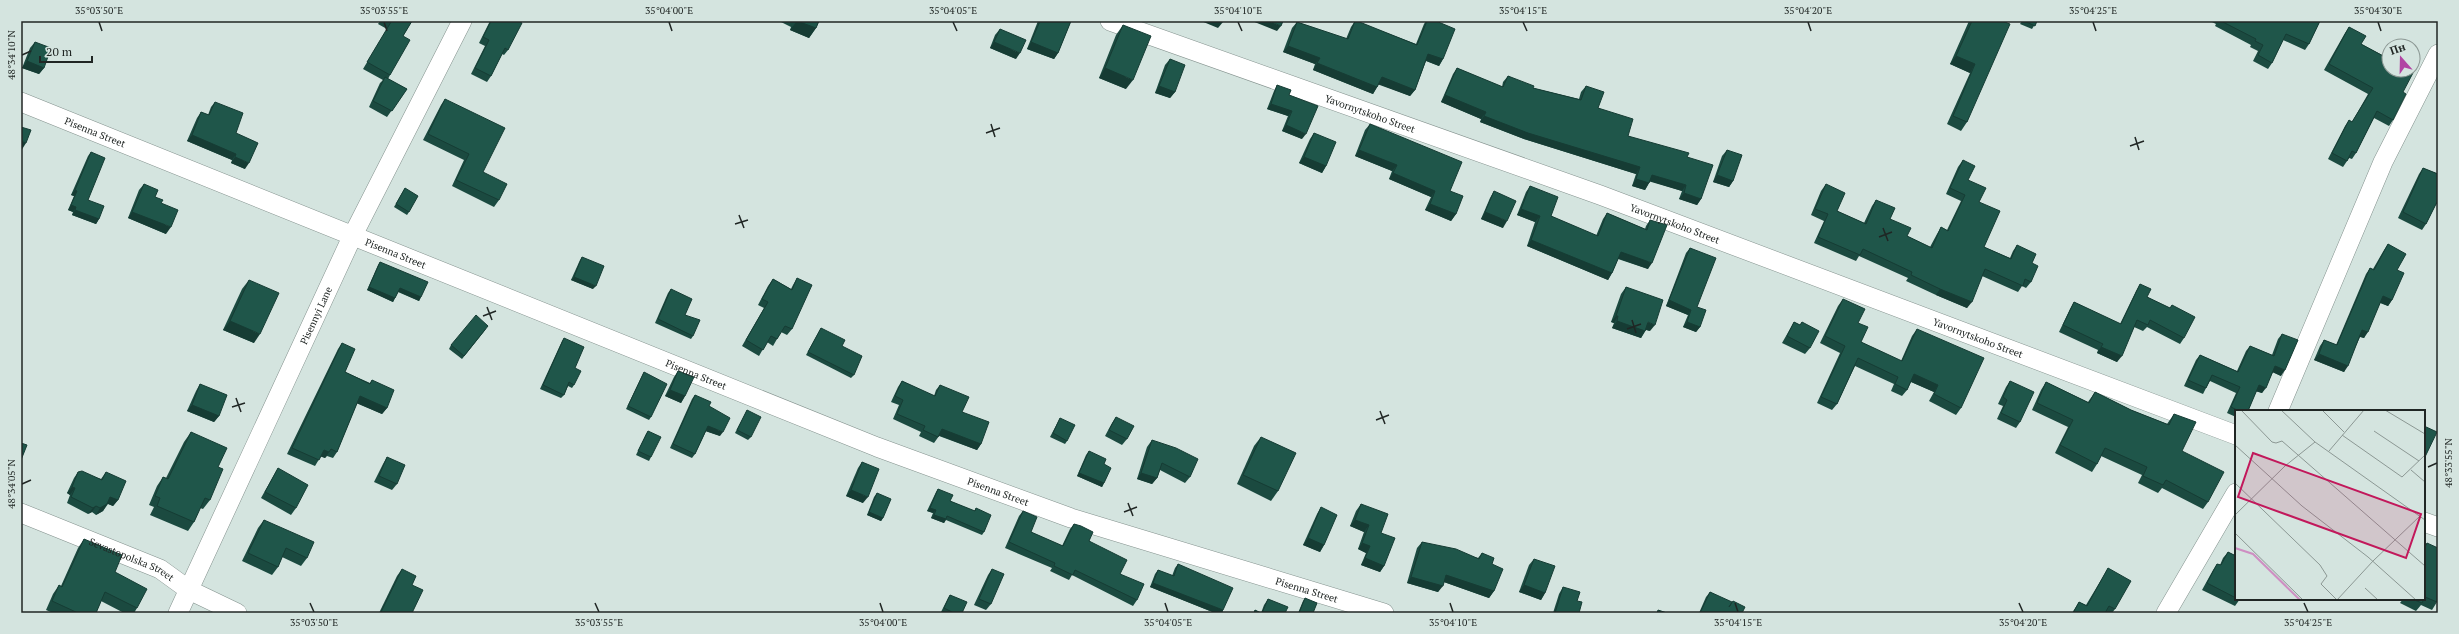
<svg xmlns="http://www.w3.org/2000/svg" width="2459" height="634" viewBox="0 0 2459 634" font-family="'PT Serif',serif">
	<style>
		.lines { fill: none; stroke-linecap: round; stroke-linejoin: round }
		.minor-casing { stroke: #84928e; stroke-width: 20 }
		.minor { stroke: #fff; stroke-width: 19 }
		.wall { fill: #1b4a40 }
		.shaded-wall { fill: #163c34 }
		.building { fill: #1f564a; stroke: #163c34 }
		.ticks { fill: none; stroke: #202624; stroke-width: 1.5 }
		.labels { text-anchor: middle; stroke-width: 4; stroke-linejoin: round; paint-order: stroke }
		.street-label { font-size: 10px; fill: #202624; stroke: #d4e4df }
		.inset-river { fill: none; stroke: #ce8ec2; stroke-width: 2 }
		.inset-road { fill: none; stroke: #8c9894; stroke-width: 1 }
		.view { fill: #c2185b; fill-opacity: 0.15; stroke: #c2185b; stroke-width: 2 }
		.inset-edge { fill: none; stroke: #202624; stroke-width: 2 }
		.neatline { fill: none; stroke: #202624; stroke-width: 1.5 }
		.ticks-label { font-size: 10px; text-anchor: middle; fill: #202624 }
	</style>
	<rect width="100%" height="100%" fill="#d4e4df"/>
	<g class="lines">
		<g class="minor-casing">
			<g id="minor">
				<path id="s1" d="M1110 21 1600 195 2236 435"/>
				<path id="s2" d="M21 102 877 447 1071 518 1384 613"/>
				<polyline points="2278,411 2383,162 2438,54"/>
				<path id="s3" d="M21 513 160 569 189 590 237 613"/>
				<polyline points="2424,522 2438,527"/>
				<path id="s4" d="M178 613 352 237 462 21"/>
				<polyline points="2166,613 2236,493"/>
			</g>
		</g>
		<use href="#minor" class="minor"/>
	</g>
	<g class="wall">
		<polygon points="380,21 412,21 403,36 390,75 388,79 407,89 387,117 369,107 380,83 383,80 363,69 387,29 378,24"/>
		<polygon points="490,21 518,21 508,50 504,55 502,54 491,76 487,82 471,74 485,46 479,43"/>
		<polygon points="779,21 819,21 816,28 809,38 790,30 791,27"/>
		<polygon points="1038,21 1071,21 1058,53 1054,59 1027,49"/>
		<polygon points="1355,21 1416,44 1424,24 1426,21 1436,21 1443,59 1439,66 1426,61 1415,90 1410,96 1379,84 1373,94 1313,70 1315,64 1283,52 1292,28 1297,22 1346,39 1351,27"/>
		<polygon points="1969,21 2002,21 1967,122 1961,131 1947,124 1970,73 1950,64"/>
		<polygon points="2022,21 2037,21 2032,29 2020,24"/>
		<polygon points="2210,21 2320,21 2309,44 2305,50 2283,40 2272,63 2268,69 2253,61 2258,51 2250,47 2251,45 2215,26 2216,24"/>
		<polygon points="1123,25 1126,89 1099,78 1116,35"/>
		<polygon points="2349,27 2361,44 2384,56 2389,49 2389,70 2403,92 2393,120 2389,126 2374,118 2356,153 2352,159 2349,158 2343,167 2328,159 2345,126 2349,120 2352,122 2368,94 2324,70 2345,33"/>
		<polygon points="1000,29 1016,59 990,48 995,35"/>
		<polygon points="35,42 44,68 39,74 22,68 30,48"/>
		<polygon points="1170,59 1175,92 1170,98 1155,93 1165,65"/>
		<polygon points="1457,68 1502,87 1503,82 1508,76 1533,88 1579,99 1581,92 1586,86 1598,108 1628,136 1687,157 1701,199 1697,205 1679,199 1682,191 1650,181 1649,183 1645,190 1632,186 1636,174 1524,139 1480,122 1481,119 1441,102 1453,74"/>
		<polygon points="1277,85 1289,95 1302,139 1282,131 1288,116 1267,109 1274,91"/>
		<polygon points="445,99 483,172 499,200 494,207 452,186 464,160 423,140 441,105"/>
		<polygon points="215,102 236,133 245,169 231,163 232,160 187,141 197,118 201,112 208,115 211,107"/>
		<polygon points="1370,124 1450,191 1456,214 1451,221 1425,210 1431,197 1389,179 1392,171 1355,156 1365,130"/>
		<polygon points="1314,133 1326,166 1322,173 1299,163 1310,139"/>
		<polygon points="1727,150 1733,181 1729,187 1713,182 1722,156"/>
		<polygon points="91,152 88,200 99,219 96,224 72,215 73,212 68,210 74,196 71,195 88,156"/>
		<polygon points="1963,160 1968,180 1979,202 1984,247 2010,258 2013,251 2017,245 2032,263 2031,282 2026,288 2022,286 2018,292 1982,276 1967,308 1936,295 1906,281 1908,278 1859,256 1856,261 1814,243 1824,221 1811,215 1821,191 1826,184 1837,211 1864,223 1872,206 1876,200 1890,219 1907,236 1930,247 1937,234 1941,227 1947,230 1961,201 1946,194 1958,167"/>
		<polygon points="2423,168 2438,174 2438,205 2436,204 2426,224 2422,230 2398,218 2419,174"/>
		<polygon points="144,184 155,197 161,203 166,234 128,218 139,190"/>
		<polygon points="1530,186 1551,216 1596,236 1603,219 1607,213 1645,229 1646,226 1650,220 1648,269 1618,259 1612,273 1608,280 1527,246 1535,222 1517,215 1526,192"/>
		<polygon points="405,188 409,212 407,215 394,207"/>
		<polygon points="1494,191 1503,228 1481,219 1490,198"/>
		<polygon points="2388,244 2397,270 2392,300 2388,306 2380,303 2364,338 2360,337 2344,372 2314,360 2320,346 2324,340 2336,345 2366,274 2370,268 2373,269 2384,250"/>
		<polygon points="1690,248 1697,307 1700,327 1696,332 1683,327 1688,315 1666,306 1686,253"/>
		<polygon points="582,257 593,289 571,280 580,260"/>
		<polygon points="380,262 421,297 419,301 398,292 393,302 367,290 378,265"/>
		<polygon points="797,278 792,329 787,335 781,332 773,346 767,342 759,356 742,346 764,308 758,305 768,286 773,279 791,289 793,285"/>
		<polygon points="249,280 254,343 223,330 242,289"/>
		<polygon points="2140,284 2147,297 2170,308 2172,305 2184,338 2180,344 2147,327 2143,331 2134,327 2117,362 2097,353 2098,350 2059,332 2070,309 2074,302 2120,324 2136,291"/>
		<polygon points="1626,287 1650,331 1646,330 1641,338 1612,328 1614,323 1611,322 1621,294"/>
		<polygon points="671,289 685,315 693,336 691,339 655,323 668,293"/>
		<polygon points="1843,299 1858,323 1861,342 1901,361 1912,336 1917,329 1961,408 1956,415 1929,401 1934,392 1911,382 1907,390 1902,396 1891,391 1894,384 1855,366 1837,404 1832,410 1817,403 1840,353 1820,343 1838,306"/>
		<polygon points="1794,322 1800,325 1802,322 1810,348 1805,354 1782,343"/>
		<polygon points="821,328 842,346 854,375 851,378 806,355"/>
		<polygon points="486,329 462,359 449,349 451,345"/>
		<polygon points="2282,334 2281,376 2273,372 2262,393 2256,391 2248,411 2236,411 2236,417 2227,413 2236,393 2210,381 2206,388 2203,394 2184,386 2196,360 2200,355 2237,371 2246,351 2250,346 2272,355 2278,339"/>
		<polygon points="564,338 575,368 574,385 572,388 568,386 564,395 561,398 540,389 562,341"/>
		<polygon points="342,343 345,372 370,383 372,380 387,408 382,414 357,403 337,452 333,458 327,456 325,458 321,456 315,466 287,454 338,349"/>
		<polygon points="678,371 685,396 681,403 665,396 674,377"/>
		<polygon points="644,372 651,417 649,420 626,409 642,376"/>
		<polygon points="902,381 934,396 936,390 940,385 962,412 981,444 977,450 939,436 934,443 919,436 921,432 893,419 899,405 891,402 898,387"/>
		<polygon points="2010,381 2020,422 2016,428 1997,419 2003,406 1998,404 2006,387"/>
		<polygon points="2046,382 2088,402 2095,392 2131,410 2167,424 2174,414 2182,451 2208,502 2203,509 2162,488 2158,493 2138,483 2142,475 2101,456 2097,464 2092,472 2055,453 2068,427 2032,410 2041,390"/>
		<polygon points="200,384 219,416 214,422 187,411 196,391"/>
		<polygon points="695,395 709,406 720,436 706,431 695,454 692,458 670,448 692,399"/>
		<polygon points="747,410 751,437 748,440 735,433"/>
		<polygon points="1116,417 1127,439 1122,445 1105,436 1112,423"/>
		<polygon points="1060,418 1067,441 1065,444 1050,437"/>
		<polygon points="648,431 651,457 649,461 636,455 646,434"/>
		<polygon points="191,432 218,467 210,500 203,509 200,508 194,522 188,531 150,515 154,507 149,505 157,486 163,477 166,478 184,442"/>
		<polygon points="1261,437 1278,491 1271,501 1237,484 1254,446"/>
		<polygon points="1152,440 1190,477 1185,483 1160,470 1157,478 1152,484 1137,479 1147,447"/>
		<polygon points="1089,451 1104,464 1104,483 1102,487 1077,476 1086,455"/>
		<polygon points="387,457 397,484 392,490 374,482 383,464"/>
		<polygon points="862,462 863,503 846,496 858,468"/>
		<polygon points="278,468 296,508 291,515 261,498 274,475"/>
		<polygon points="78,472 101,479 106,472 118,500 113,506 108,504 103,511 96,515 92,512 88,514 67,503 70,495 67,493 74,478"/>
		<polygon points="938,489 950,501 974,511 976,508 984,532 982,535 946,520 944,523 931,518 933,513 927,511 936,492"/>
		<polygon points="877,493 883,518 881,521 867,515 874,497"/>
		<polygon points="1361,504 1381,533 1384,566 1380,572 1361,565 1366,553 1358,549 1364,532 1350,526 1356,511"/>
		<polygon points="1321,507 1324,545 1320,552 1303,545 1317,514"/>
		<polygon points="1023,511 1031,532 1062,546 1070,529 1074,524 1120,574 1137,600 1133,606 1072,575 1069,580 1050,571 1052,568 1005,548 1019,516"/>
		<polygon points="264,520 307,558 301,566 282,557 278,567 272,575 242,561 258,528"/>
		<polygon points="84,539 115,572 137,608 134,613 124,613 101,601 96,613 53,613 46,610 53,594 59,585 61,586 78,548"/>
		<polygon points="1422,542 1478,558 1482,553 1492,564 1494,591 1489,598 1444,582 1438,592 1407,583 1417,548"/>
		<polygon points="2427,543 2437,602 2432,610 2421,605 2416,611 2400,603 2403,599 2424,599 2424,547"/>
		<polygon points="2228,552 2236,556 2236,599 2240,599 2235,606 2202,590 2213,570 2217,564 2220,565 2223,558"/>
		<polygon points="1534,559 1545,593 1541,600 1519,592 1529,565"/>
		<polygon points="1178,564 1223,610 1222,613 1215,613 1150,587 1155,574 1158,570 1172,576 1175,568"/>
		<polygon points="2108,568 2115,609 2112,613 2072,613 2079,602 2086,605 2104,575"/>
		<polygon points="402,569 412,585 412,613 379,613 397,576"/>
		<polygon points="992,569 991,604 986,610 974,605 988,575"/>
		<polygon points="1563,587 1577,601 1579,613 1553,613 1559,594"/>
		<polygon points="1710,592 1731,604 1742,613 1699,613 1706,597"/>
		<polygon points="950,595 962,613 944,613 941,612 948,598"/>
		<polygon points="1305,598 1313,613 1298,613 1303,601"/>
		<polygon points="1268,599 1285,613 1253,613 1255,610 1261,613 1264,605"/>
	</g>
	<g class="shaded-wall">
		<polygon points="797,21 816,28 809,38 790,30"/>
		<polygon points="1201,21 1221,21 1223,22 1218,28"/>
		<polygon points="1252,21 1269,21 1281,26 1277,31"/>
		<polygon points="994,42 1020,53 1016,59 990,48"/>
		<polygon points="1031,42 1058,53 1054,59 1027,49"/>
		<polygon points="1288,46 1320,58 1315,64 1283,52"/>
		<polygon points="1428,54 1443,59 1439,66 1424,60"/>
		<polygon points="1956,56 1975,64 1970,73 1950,64"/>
		<polygon points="27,61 44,68 39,74 22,68"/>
		<polygon points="1317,63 1377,87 1373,94 1313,70"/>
		<polygon points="1105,68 1133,80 1126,89 1099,78"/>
		<polygon points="1382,77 1415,90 1410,96 1377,84"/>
		<polygon points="1159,86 1175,92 1170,98 1155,93"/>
		<polygon points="1445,95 1486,112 1481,119 1441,102"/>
		<polygon points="1271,104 1292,111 1288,116 1267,109"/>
		<polygon points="1484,116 1640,167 1636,174 1524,139 1480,122"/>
		<polygon points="1286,125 1306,134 1302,139 1282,131"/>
		<polygon points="192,135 236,154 232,160 187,141"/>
		<polygon points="21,141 26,143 21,151"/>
		<polygon points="1359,150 1397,165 1392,171 1355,156"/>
		<polygon points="235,157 249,163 245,169 231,163"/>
		<polygon points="1304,157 1326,166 1322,173 1299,163"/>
		<polygon points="1393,173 1435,191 1431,197 1389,179"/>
		<polygon points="1652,175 1686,185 1682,191 1648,181"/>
		<polygon points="1717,175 1733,181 1729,187 1713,182"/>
		<polygon points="1636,179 1649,183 1645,190 1632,186"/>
		<polygon points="75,190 77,191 74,196 71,195"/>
		<polygon points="1684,193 1701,199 1697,205 1679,199"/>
		<polygon points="1430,204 1456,214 1451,221 1425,210"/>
		<polygon points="71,205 76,207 73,212 68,210"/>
		<polygon points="1521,209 1540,216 1535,222 1517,215"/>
		<polygon points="75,210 99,219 96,224 72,215"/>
		<polygon points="132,212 171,227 166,234 128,218"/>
		<polygon points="1485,212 1507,221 1503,228 1481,219"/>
		<polygon points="1531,240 1612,273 1608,280 1527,246"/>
		<polygon points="1621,252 1652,263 1648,269 1617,258"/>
		<polygon points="574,277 596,286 593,289 571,280"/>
		<polygon points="369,287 395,298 393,302 367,290"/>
		<polygon points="400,288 421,297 419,301 397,291"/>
		<polygon points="1940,289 1972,302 1967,308 1936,295"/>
		<polygon points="2383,296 2392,300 2388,306 2379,302"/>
		<polygon points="1669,300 1691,310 1688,315 1666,306"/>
		<polygon points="1616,316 1618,316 1614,323 1611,322"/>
		<polygon points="230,321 260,334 254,343 223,330"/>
		<polygon points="1617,321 1645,331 1641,338 1612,328"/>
		<polygon points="1648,322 1655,325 1650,331 1644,329"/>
		<polygon points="1687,322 1700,327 1696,332 1683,327"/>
		<polygon points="2362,330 2368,332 2364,338 2358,336"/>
		<polygon points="2101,347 2122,356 2117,362 2097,353"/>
		<polygon points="2319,354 2348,366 2344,372 2314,360"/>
		<polygon points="2275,366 2285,370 2281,376 2272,372"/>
		<polygon points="1914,374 1938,385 1934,392 1909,381"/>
		<polygon points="2259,385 2266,388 2262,393 2255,391"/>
		<polygon points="670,390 685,396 681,403 665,396"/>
		<polygon points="360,396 387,408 382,414 356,403"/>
		<polygon points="192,405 219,416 214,422 187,411"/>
		<polygon points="708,426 723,432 720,436 705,431"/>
		<polygon points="942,429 981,444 977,450 938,435"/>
		<polygon points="324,450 329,452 325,458 319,456"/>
		<polygon points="1079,473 1104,483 1102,487 1077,476"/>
		<polygon points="1141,473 1157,478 1152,484 1137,479"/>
		<polygon points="72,487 75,488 70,495 67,493"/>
		<polygon points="851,490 868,497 863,503 846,496"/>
		<polygon points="110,497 118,500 113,506 106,503"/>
		<polygon points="107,504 103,511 96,515 100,508"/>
		<polygon points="96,506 92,512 88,514 93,508"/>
		<polygon points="930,508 936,510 933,513 927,511"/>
		<polygon points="869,512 883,518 881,521 867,515"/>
		<polygon points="934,515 946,519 944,523 931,518"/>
		<polygon points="1355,520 1369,525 1364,532 1350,526"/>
		<polygon points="1308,538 1324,545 1320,552 1303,545"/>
		<polygon points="1362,543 1370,546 1366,553 1358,549"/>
		<polygon points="1365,558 1384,566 1380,572 1361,565"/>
		<polygon points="1446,575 1494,591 1489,598 1441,581"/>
		<polygon points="1411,577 1443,586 1438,592 1407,583"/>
		<polygon points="1153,583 1223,610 1222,613 1215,613 1150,587"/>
		<polygon points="1524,585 1545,593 1541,600 1519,592"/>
	</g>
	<g class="building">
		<polygon points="388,21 412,21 403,36 410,40 390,75 367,62 391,22"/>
		<polygon points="491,21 518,21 522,23 508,50 505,48 491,76 475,68 489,40 483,37"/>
		<polygon points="797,21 819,21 816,28"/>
		<polygon points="1040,21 1071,21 1058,53 1031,42"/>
		<polygon points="1269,21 1283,21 1281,26"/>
		<polygon points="1355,21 1357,21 1417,45 1427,21 1436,21 1455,29 1443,59 1428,54 1415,90 1382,77 1377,87 1317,63 1320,58 1288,46 1297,22 1348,39"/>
		<polygon points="1972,21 2002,21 2010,24 1967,122 1953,116 1975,64 1956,56"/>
		<polygon points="2024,21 2037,21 2035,26"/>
		<polygon points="2221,21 2320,21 2309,44 2286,34 2272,63 2258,55 2263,45 2255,41 2256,39"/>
		<polygon points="1123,25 1151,36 1133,80 1105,68"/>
		<polygon points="2349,27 2366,36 2361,44 2385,57 2389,50 2389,70 2412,70 2414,71 2403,92 2406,94 2393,120 2377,111 2356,153 2352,151 2347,161 2332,153 2349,120 2352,122 2373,88 2329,64"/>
		<polygon points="1000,29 1026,40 1020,53 994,42"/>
		<polygon points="35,42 51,48 44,68 27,61"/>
		<polygon points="1170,59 1185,65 1175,92 1159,86"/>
		<polygon points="1457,68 1503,87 1508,76 1534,86 1533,88 1581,100 1586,86 1604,92 1598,108 1633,119 1628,136 1689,153 1687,157 1713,165 1701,199 1684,193 1686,185 1652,175 1649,183 1636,179 1640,167 1528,133 1484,116 1486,112 1445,95"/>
		<polygon points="385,77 407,89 392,111 373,101"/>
		<polygon points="1277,85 1291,90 1289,95 1318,106 1306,134 1286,125 1292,111 1271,104"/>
		<polygon points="445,99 505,128 483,172 507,184 499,200 456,180 469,154 428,134"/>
		<polygon points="215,102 243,113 236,133 258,143 249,163 235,157 236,154 192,135 201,112 209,115"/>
		<polygon points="1370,124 1462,162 1450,191 1463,196 1456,214 1430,204 1435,191 1393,173 1397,165 1359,150"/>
		<polygon points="21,127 31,130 26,143 21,141"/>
		<polygon points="1314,133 1336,142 1326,166 1304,157"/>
		<polygon points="1727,150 1742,155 1733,181 1717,175"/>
		<polygon points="91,152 105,158 88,200 104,206 99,219 75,210 76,207 71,205 77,191 75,190"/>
		<polygon points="1963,160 1975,166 1968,180 1986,188 1979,202 2000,211 1984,247 2011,259 2017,245 2036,254 2032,263 2038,266 2031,282 2025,279 2023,286 1985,269 1972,302 1940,289 1911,275 1912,272 1863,249 1860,255 1818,237 1828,214 1815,209 1826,184 1845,193 1837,211 1866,224 1876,200 1895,208 1890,219 1911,228 1907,236 1932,248 1941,227 1948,231 1965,195 1950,188"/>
		<polygon points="2423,168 2438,174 2438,200 2426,224 2403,212"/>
		<polygon points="144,184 158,190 155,197 163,200 161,203 178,210 171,227 132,212"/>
		<polygon points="1530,186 1558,197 1551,216 1598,236 1607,213 1647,230 1650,220 1667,225 1652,263 1621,252 1612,273 1531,240 1540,216 1521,209"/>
		<polygon points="405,188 418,196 409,212 396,204"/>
		<polygon points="1494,191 1516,201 1507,221 1485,212"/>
		<polygon points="2388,244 2406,254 2397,270 2404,273 2392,300 2383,296 2368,332 2362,330 2348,366 2319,354 2324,340 2337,345 2370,268 2374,270"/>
		<polygon points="1690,248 1716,258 1697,307 1706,310 1700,327 1687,322 1691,310 1669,300"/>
		<polygon points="582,257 604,266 596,286 574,277"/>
		<polygon points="380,262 428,282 421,297 400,288 395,298 369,287"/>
		<polygon points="797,278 812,285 792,329 785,326 777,339 771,336 763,350 746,340 768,302 762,299 773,279 792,290"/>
		<polygon points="249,280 279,293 260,334 230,321"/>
		<polygon points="2140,284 2151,289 2147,297 2170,308 2172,305 2195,317 2184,338 2150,320 2148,325 2137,320 2122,356 2101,347 2103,344 2063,325 2074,302 2121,324"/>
		<polygon points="1626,287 1663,300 1655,325 1648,322 1645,331 1617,321 1618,316 1616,316"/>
		<polygon points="671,289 692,299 685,315 700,320 693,336 658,319"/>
		<polygon points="1843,299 1865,309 1858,323 1868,327 1861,342 1902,361 1917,329 1984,358 1961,408 1934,394 1938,385 1914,374 1907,390 1895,384 1898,377 1858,358 1837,404 1821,397 1845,346 1825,336"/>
		<polygon points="476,315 488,326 464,356 451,345"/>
		<polygon points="1794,322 1800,325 1802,322 1819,331 1810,348 1787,336"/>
		<polygon points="821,328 845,340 842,346 862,356 854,375 808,352"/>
		<polygon points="2282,334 2298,340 2285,370 2275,366 2266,388 2259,385 2248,411 2239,411 2231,407 2240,387 2212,375 2206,388 2188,380 2200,355 2238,372 2250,346 2274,356"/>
		<polygon points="564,338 584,347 575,368 581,371 574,385 569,382 564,395 543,385"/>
		<polygon points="342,343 355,349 345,372 370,384 372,380 394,390 387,408 360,396 337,452 331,449 329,452 324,450 319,460 292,448"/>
		<polygon points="678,371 694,377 685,396 670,390"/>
		<polygon points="644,372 667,384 651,417 628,406"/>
		<polygon points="902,381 935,396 940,385 969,397 962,412 989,422 981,444 942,429 938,437 923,430 925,426 897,414 903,400 895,396"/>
		<polygon points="2010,381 2034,392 2020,422 2001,413 2007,400 2003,397"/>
		<polygon points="2046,382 2089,403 2095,392 2131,410 2169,425 2174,414 2196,422 2182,451 2224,472 2208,502 2166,480 2163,485 2143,476 2147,467 2105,448 2097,464 2060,445 2073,420 2037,403"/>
		<polygon points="200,384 227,395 219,416 192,405"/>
		<polygon points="695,395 711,402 709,406 730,418 723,432 708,426 695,454 673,444"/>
		<polygon points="747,410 761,417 751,437 737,430"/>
		<polygon points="1116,417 1134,426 1127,439 1109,430"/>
		<polygon points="1060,418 1075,425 1067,441 1053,433"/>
		<polygon points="2424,426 2437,432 2424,459"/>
		<polygon points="648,431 661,437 651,457 638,451"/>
		<polygon points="191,432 227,448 218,467 223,469 210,500 205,498 194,522 157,506 160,498 155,496 163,477 168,479"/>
		<polygon points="1261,437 1296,453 1278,491 1243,475"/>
		<polygon points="1152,440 1176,448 1198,459 1190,477 1162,463 1157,478 1141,473"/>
		<polygon points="21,443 27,445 21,460"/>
		<polygon points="1089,451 1106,459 1104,464 1111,468 1104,483 1079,473"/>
		<polygon points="387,457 405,465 397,484 379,476"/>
		<polygon points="862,462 879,469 868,497 851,490"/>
		<polygon points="278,468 308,485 296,508 265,492"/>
		<polygon points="82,471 102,480 106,472 126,481 118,500 110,497 107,504 100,508 96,506 93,508 71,497 75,488 72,487 78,472"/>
		<polygon points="938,489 953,495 950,501 975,511 976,508 991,515 984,532 947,516 946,519 934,515 936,510 930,508"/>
		<polygon points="877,493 891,499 883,518 869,512"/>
		<polygon points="1361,504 1388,514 1381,533 1395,538 1384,566 1365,558 1370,546 1362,543 1369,525 1355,520"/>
		<polygon points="1321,507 1337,515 1324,545 1308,538"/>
		<polygon points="1023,511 1037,517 1031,532 1063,546 1074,524 1081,526 1093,532 1089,541 1127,560 1120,574 1144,584 1137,600 1075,570 1073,575 1054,566 1055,563 1009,542"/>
		<polygon points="264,520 314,542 307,558 286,548 278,567 248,553"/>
		<polygon points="84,539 122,555 115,572 147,589 137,608 105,592 96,613 78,613 52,601 59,585 62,587"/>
		<polygon points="1422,542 1456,549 1479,559 1482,553 1494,558 1492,564 1503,569 1494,591 1446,575 1443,586 1411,577"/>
		<polygon points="2427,543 2438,548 2438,600 2437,602 2425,597 2424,599 2424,549"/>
		<polygon points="2228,552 2236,556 2236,598 2207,583 2217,564 2221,565"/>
		<polygon points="1534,559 1555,566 1545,593 1524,585"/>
		<polygon points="1178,564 1233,588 1223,610 1153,583 1158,570 1174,576"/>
		<polygon points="2108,568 2131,581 2115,609 2109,606 2105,613 2073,613 2079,602 2087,606"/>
		<polygon points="402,569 416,576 412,585 423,590 412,613 384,613 381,612"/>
		<polygon points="992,569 1004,574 991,604 979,599"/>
		<polygon points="1563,587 1580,592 1577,601 1582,602 1579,613 1555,613"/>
		<polygon points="1710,592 1732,602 1729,607 1733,601 1745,607 1742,613 1728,613 1727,612 1727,613 1700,613"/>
		<polygon points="950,595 967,602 962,613 954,613 944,608"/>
		<polygon points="1305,598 1317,603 1313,613 1299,613"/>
		<polygon points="1268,599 1288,607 1285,613 1262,613"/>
		<polygon points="2412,599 2424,599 2422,603"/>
		<polygon points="1255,610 1261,613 1254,613"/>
		<polygon points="1658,610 1667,613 1657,613"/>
	</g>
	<path class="ticks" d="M99 22 102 31M384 22 387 31M669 22 672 31M953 22 957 31M1238 22 1242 31M1523 22 1527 31M1808 22 1811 31M2093 22 2096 31M2378 22 2381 31M22 55 31 51M991 124 995 137M986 133 1000 128M2135 137 2139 150M2130 146 2144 141M739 215 744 228M735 224 748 220M1883 228 1888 241M1879 237 1892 232M487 307 492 320M483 316 496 311M1632 320 1636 333M1627 329 1641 324M236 398 241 412M232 407 245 403M1380 411 1385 424M1376 420 1389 415M2428 467 2437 463M22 484 31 480M1128 503 1133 516M1124 512 1137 507M310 603 314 612M595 603 599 612M880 603 883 612M1165 603 1168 612M1450 603 1453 612M1735 603 1738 612M2019 603 2023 612M2304 603 2308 612"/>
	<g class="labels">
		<g class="street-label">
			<text dy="4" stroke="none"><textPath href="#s1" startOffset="276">Yavornytskoho Street</textPath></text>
			<text dy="4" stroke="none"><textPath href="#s2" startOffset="80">Pisenna Street</textPath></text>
			<text dy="4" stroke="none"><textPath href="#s1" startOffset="600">Yavornytskoho Street</textPath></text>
			<text dy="4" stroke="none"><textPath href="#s2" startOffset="404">Pisenna Street</textPath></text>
			<text dy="4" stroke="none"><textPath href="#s4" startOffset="328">Pisennyi Lane</textPath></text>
			<text dy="4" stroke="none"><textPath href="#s1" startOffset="924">Yavornytskoho Street</textPath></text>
			<text dy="4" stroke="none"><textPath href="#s2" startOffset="728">Pisenna Street</textPath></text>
			<text dy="4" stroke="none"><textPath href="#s2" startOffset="1052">Pisenna Street</textPath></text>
			<text dy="4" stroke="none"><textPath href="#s3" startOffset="120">Sevastopolska Street</textPath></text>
			<text dy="4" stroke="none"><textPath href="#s2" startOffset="1376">Pisenna Street</textPath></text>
		</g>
	</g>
	<g transform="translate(2235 410)">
		<rect width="190" height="190" fill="#d4e4df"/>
		<path class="inset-river" d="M0 138 18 144 65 190"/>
		<path class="inset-road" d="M6 0 37 32 41 33 47 31 190 156M46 0 80 32 190 110M87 0 109 22M150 0 190 24M139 21 184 51M107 25 167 67 190 45M0 35 67 96 133 147 181 190M94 41 129 0M176 60 190 72M0 73 85 155 92 166 86 174 102 190M0 105 50 56 80 32M0 123 68 190M130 178 143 190M102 190 138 151 185 106"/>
		<path class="view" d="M18 43 186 104 171 148 3 87Z"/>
		<rect width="190" height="190" class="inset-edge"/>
	</g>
	<rect width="2459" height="634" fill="none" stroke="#d4e4df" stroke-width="44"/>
	<g transform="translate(2401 58) rotate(340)"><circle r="19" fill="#d4e4df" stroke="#8c9894"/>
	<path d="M0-3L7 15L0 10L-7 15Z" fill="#b144a3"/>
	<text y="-6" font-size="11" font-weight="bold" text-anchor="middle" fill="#202624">Пн</text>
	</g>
	<path d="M40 56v6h52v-6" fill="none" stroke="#202624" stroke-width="2"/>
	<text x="46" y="56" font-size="12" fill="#202624" stroke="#d4e4df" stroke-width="3" paint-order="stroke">20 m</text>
	<rect x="22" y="22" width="2415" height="590" class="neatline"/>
	<g class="ticks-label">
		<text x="99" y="14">35°03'50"E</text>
		<text x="384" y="14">35°03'55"E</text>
		<text x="669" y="14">35°04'00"E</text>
		<text x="953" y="14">35°04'05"E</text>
		<text x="1238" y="14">35°04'10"E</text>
		<text x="1523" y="14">35°04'15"E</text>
		<text x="1808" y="14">35°04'20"E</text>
		<text x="2093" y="14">35°04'25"E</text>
		<text x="2378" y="14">35°04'30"E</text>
		<text transform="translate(11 55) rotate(-90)" y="4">48°34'10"N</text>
		<text transform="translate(2448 463) rotate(-90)" y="4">48°33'55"N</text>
		<text transform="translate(11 484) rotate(-90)" y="4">48°34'05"N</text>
		<text x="314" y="626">35°03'50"E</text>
		<text x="599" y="626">35°03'55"E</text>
		<text x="883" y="626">35°04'00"E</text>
		<text x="1168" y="626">35°04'05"E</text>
		<text x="1453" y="626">35°04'10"E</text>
		<text x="1738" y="626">35°04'15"E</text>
		<text x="2023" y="626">35°04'20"E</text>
		<text x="2308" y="626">35°04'25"E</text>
	</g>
</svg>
